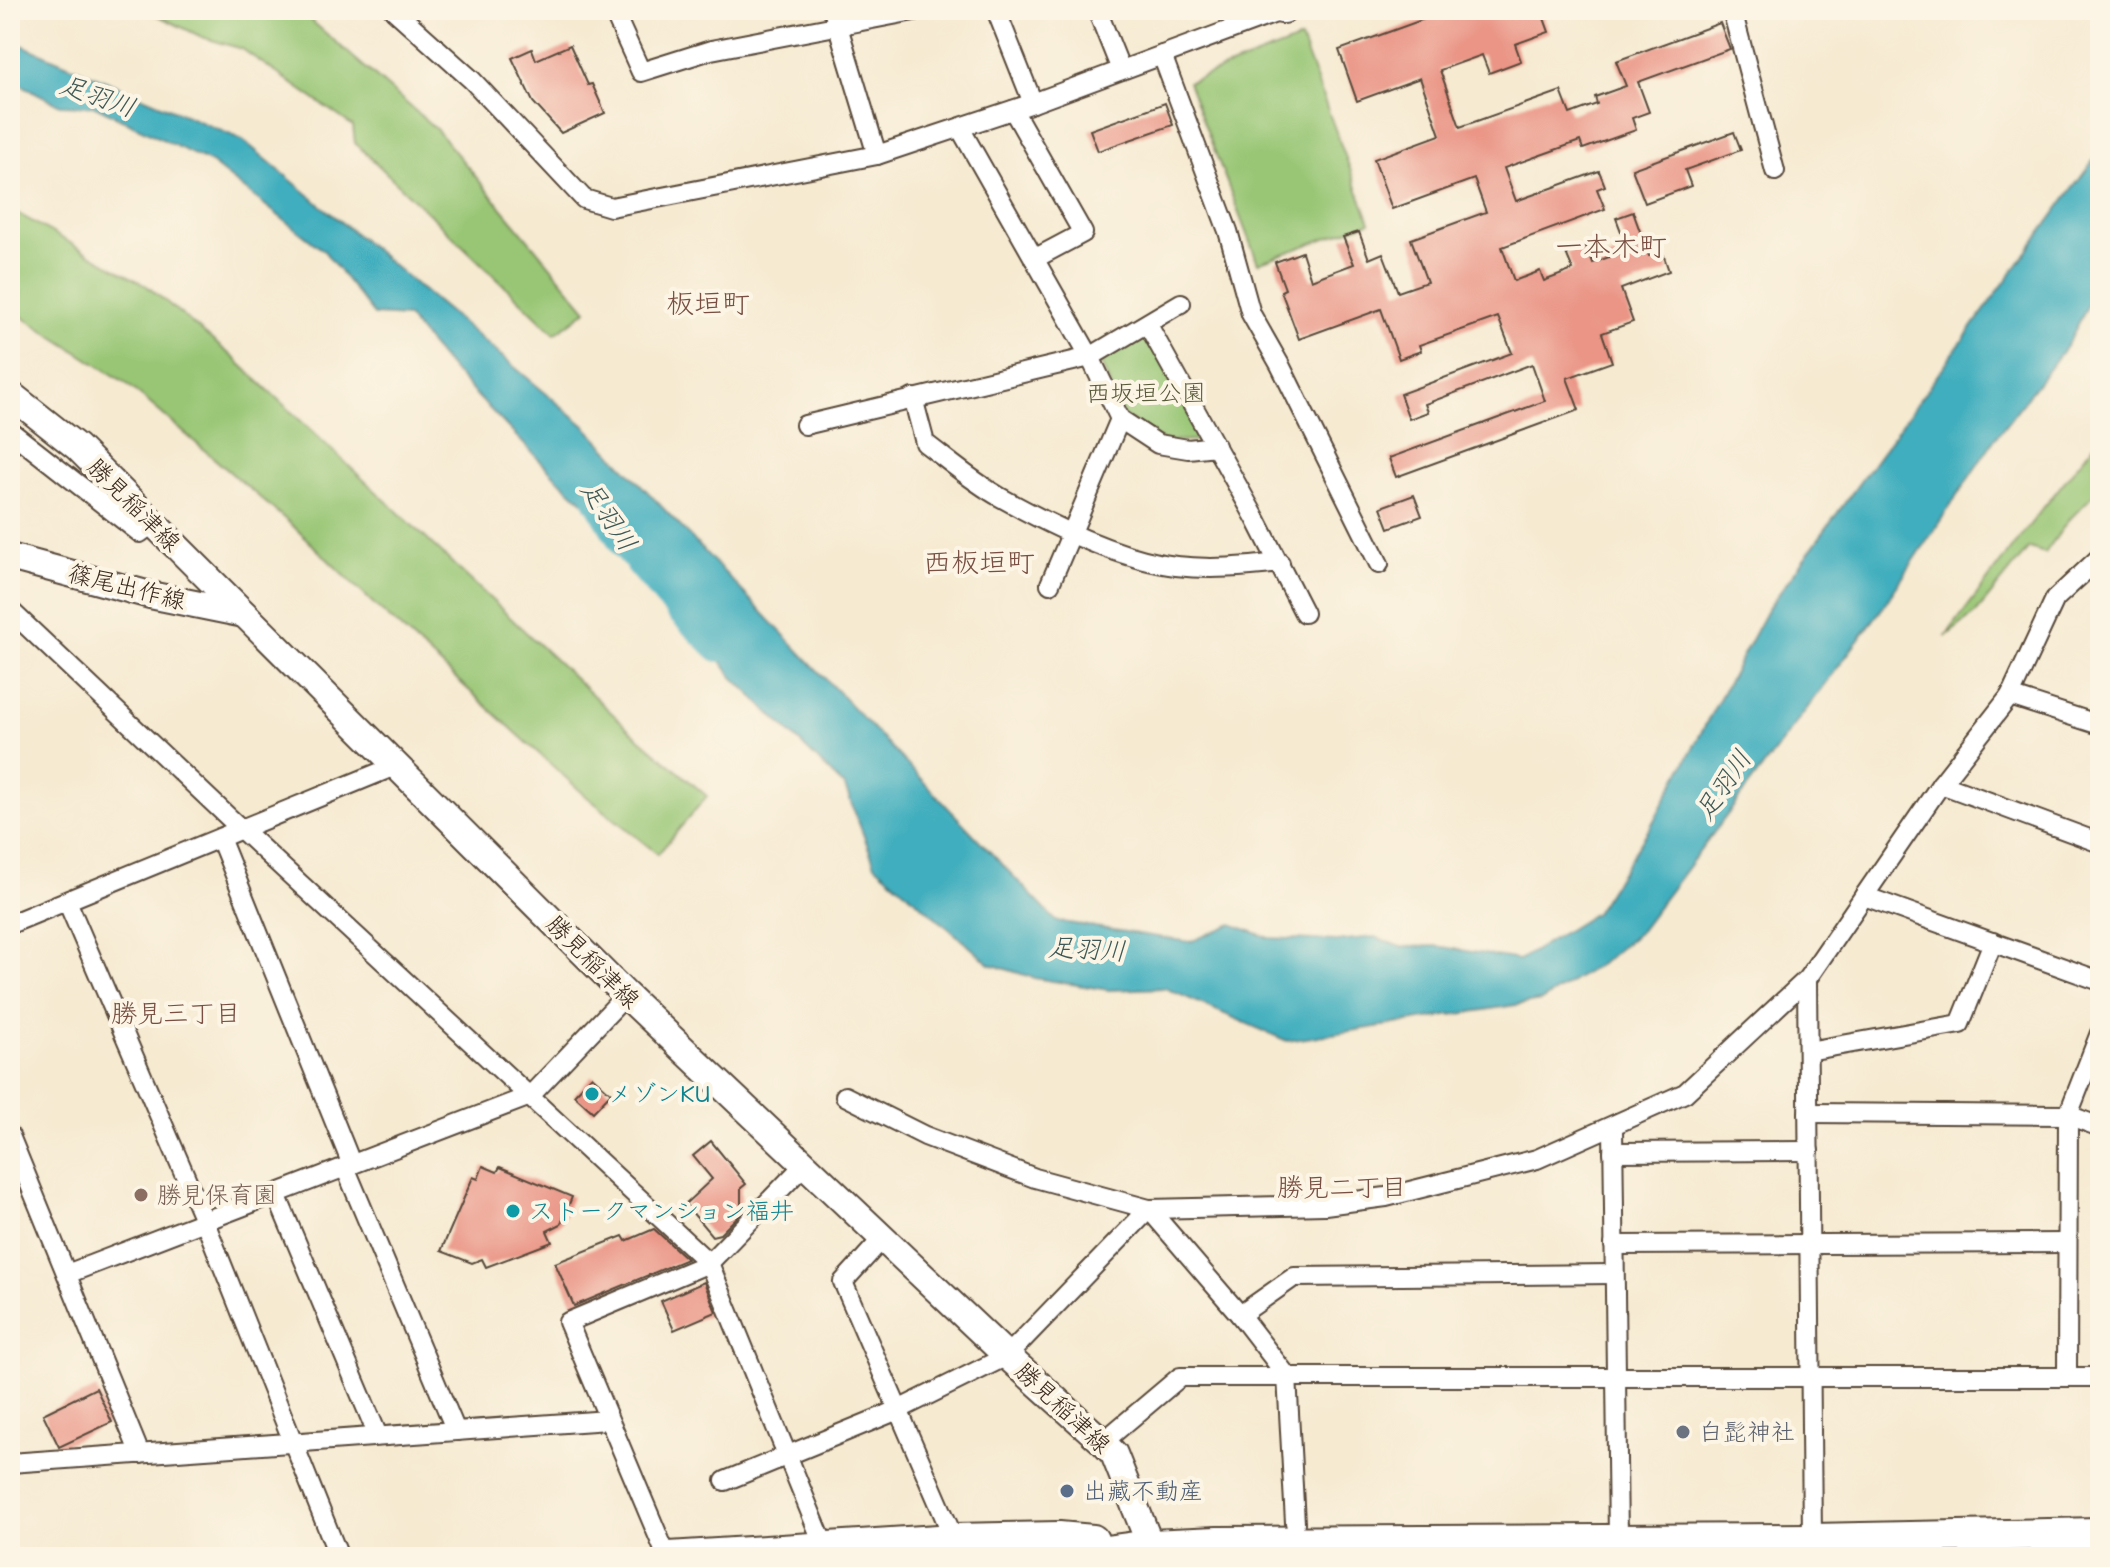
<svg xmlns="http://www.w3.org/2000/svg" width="2110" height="1567" viewBox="0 0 2110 1567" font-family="Mali,'Klee One',sans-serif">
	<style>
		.green { fill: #98c675; stroke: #6a784a; stroke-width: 2 }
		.water { fill: #40aebe; stroke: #3e6c6e; stroke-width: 2 }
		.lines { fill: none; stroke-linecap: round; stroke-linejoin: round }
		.river { stroke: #40aebe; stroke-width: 32 }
		.building { fill: #ea9586 }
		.minor-casing { stroke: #574739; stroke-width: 22 }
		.secondary-casing { stroke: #574739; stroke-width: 30 }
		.primary-casing { stroke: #574739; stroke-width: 34 }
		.minor { stroke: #fff; stroke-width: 18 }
		.secondary { stroke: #fff; stroke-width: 26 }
		.primary { stroke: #fff; stroke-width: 30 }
		.culture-dot { fill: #0f9aa8; stroke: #fcf5e5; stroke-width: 3 }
		.education-dot { fill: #8d6e63; stroke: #fcf5e5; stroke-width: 3 }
		.worship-dot { fill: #6b7280; stroke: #fcf5e5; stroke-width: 3 }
		.service-dot { fill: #5c6f8a; stroke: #fcf5e5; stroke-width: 3 }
		.labels { text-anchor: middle; stroke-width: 8; stroke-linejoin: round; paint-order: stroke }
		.park-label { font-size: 24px; fill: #575938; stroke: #fcf5e5 }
		.street-label { font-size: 24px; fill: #3b2a1e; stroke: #fcf5e5 }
		.culture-label { font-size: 24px; fill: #0d838f; stroke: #fcf5e5; text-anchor: start }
		.education-label { font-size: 24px; fill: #785e54; stroke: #fcf5e5; text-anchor: start }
		.worship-label { font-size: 24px; fill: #5b616d; stroke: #fcf5e5; text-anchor: start }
		.service-label { font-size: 24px; fill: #4e5e75; stroke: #fcf5e5; text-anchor: start }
		.water-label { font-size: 26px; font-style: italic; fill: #3d5856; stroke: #fcf5e5 }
		.neighbourhood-label { font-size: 26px; fill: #784f42; stroke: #fcf5e5 }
		.quarter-label { font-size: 28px; fill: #784f42; stroke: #fcf5e5 }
	</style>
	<rect width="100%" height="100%" fill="#fcf5e5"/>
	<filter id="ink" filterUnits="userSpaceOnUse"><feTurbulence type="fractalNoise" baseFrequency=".0125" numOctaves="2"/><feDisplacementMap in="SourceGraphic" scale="16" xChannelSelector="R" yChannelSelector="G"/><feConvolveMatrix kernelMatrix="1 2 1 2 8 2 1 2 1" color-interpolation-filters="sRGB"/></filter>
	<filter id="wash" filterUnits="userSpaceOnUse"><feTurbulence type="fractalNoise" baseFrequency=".006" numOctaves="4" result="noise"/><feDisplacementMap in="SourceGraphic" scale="32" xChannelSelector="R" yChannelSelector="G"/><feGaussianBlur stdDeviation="1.8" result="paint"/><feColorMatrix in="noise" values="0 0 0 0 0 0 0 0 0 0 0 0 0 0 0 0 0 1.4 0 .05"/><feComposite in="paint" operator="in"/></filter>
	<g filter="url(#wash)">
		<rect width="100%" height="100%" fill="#f6ead1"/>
		<g class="green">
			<polygon points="146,10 299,10 436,129 587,310 555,334 355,143 353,126 242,49 202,37"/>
			<polygon points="1301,39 1370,222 1258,263 1188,82"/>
			<polygon points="10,209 147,286 234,358 631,731 707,796 658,854 586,796 377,607 293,526 126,383 10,309"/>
			<polygon points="1147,331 1207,440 1163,441 1123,416 1098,356"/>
			<polygon points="2100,437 2100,488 2068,521 2045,553 2029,548 1976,613 1945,637 2020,537"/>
		</g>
		<polygon class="water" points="10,40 243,140 585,426 1056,921 1190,942 1232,924 1269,938 1336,941 1375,937 1401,947 1437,946 1519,960 1595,913 1651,826 1767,610 2100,151 2100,271 2085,311 2067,345 1994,440 1881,610 1639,932 1603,962 1541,1001 1287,1041 1165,988 1109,990 1034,978 990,964 875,865 845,787 732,676 644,556 557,478 452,370 407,317 374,315 324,251 211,163 95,106 60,105 10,79"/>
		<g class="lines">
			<polyline class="river" points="598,497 625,543 683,611 719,646"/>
		</g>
		<g id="blocks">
			<g class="building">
				<polygon points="1449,10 1541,10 1549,32 1515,44 1521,61 1489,73 1482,55 1440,70 1460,127 1561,91 1570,114 1597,104 1595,97 1626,86 1616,61 1720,23 1730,49 1638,82 1649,112 1632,118 1636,130 1583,149 1580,141 1504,168 1516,201 1599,171 1605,186 1597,189 1605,209 1502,247 1514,281 1540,271 1544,281 1573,270 1566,253 1587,246 1593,263 1628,250 1616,218 1633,212 1649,256 1662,251 1669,271 1621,289 1633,322 1602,333 1612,362 1567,378 1579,410 1396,477 1389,458 1545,401 1532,364 1425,404 1428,412 1409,419 1400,394 1512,353 1498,317 1419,345 1421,351 1399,359 1381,309 1299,339 1281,291 1285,289 1275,262 1302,252 1311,280 1354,264 1343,237 1359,232 1369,259 1383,253 1398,292 1427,282 1411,239 1486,212 1474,179 1392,209 1374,159 1440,135 1420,78 1357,101 1339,50"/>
				<polygon points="570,45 588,85 592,84 605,113 561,133 533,102 512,58 532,49 536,60"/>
				<polygon points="1165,103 1173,125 1098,151 1090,130"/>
				<polygon points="1734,132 1741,150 1685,170 1691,186 1645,203 1632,169"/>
				<polygon points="1414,495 1422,516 1389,528 1381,507"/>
				<polygon points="592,1076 611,1093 593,1112 574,1095"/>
				<polygon points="711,1141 746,1184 741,1188 741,1213 720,1234 712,1236 685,1204 712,1179 693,1156"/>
				<polygon points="483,1166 497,1172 500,1167 572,1197 561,1224 547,1231 552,1242 486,1267 482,1259 472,1263 441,1251 473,1177 478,1179"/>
				<polygon points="654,1229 687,1259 574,1306 555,1263 623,1236 626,1241"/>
				<polygon points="704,1282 716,1312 674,1330 661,1301"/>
				<polygon points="96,1388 112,1422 59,1447 43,1414"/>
			</g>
		</g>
	</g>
	<g filter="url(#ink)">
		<use href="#blocks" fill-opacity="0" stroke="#574739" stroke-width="2"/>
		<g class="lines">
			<g class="minor-casing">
				<g id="minor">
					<polyline points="394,10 472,80 584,199 611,207 877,155 1033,103 1281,11"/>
					<polyline points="613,10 641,72 711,50 919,10"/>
					<polyline points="833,10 877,155"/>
					<polyline points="996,10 1033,103"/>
					<polyline points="1097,10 1121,70"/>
					<polyline points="1732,10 1775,171"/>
					<polyline points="1162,55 1228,231 1251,314 1280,365 1379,564"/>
					<polyline points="1013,110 1083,233 1034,259"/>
					<polyline points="960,128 1090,357 1120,419 1158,444 1188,449 1216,446"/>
					<polyline points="1148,325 1256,519 1304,613"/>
					<path d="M913 398 925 443C949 461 973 482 1000 497 1050 525 1118 559 1176 566 1211 570 1245 567 1280 563"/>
					<polyline points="805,425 1090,357 1181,303"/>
					<polyline points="10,431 140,533 153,523"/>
					<polyline points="1050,584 1120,419"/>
					<polyline points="10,610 241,829 709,1263 825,1548"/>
					<polyline points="2010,696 2055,599 2100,557"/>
					<polyline points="1941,784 2100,843"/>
					<polyline points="220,838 352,1165"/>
					<polyline points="1864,896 2100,981"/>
					<polyline points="67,901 205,1222 339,1557"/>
					<polyline points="10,924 395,766"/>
					<polyline points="1807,979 1812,1539"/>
					<polyline points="1808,1051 1960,1024 1993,942"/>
					<polyline points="845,1096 925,1136 1035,1178 1149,1209 1325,1205 1386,1197 1537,1159 1685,1093 1807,979 1941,784 2010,696 2100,725"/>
					<polyline points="1808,1113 2068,1115 2100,1127"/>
					<polyline points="1613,1127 1618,1540"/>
					<polyline points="10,1136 140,1454"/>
					<polyline points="1613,1152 1809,1151"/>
					<polyline points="345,1167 456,1431"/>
					<polyline points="276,1194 378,1436"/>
					<polyline points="1149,1209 1240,1315 1287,1376 1295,1523"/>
					<polyline points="882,1239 843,1282 954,1539"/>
					<polyline points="1614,1245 2067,1243"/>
					<polyline points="67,1274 530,1096 626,995"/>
					<polyline points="1240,1315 1294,1277 1614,1274"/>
					<polyline points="2067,1377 2068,1115 2100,1033"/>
					<polyline points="1103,1442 1180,1377 2100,1377"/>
					<polyline points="10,1463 608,1420"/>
					<polyline points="725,1481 898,1410 1007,1356 1149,1209"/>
					<polyline points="667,1557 568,1322 709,1263 805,1164"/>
					<polyline points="1967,1557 1983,1535"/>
				</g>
			</g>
			<g class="secondary-casing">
				<g id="secondary">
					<polyline points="1281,10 1284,10"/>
					<polyline points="10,394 77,447 626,995 1007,1356 1103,1442 1114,1454 1155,1557"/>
					<polyline points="10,557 150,595 244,614"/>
				</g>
			</g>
			<g class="primary-casing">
				<g id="primary">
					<polyline points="669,1557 954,1539 1059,1537 1093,1540"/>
					<polyline points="1061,1557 1150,1545 1217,1542 1812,1539 2100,1533"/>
				</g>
			</g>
			<use href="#minor" class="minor"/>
			<use href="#secondary" class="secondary"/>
			<use href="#primary" class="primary"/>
		</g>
	</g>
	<g class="culture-dot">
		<circle cx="592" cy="1094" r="8"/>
		<circle cx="513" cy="1211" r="8"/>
	</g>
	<circle class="education-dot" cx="141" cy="1195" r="8"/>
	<circle class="worship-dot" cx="1683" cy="1432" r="8"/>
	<circle class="service-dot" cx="1067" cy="1491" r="8"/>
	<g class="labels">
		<g class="park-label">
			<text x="1146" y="401">西坂垣公園</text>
		</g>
		<g class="street-label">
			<text transform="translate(134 505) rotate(45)" y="8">勝見稲津線</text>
			<text transform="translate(127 587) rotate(14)" y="8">篠尾出作線</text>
			<text transform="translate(593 962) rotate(45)" y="8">勝見稲津線</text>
			<text transform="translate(1063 1408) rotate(43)" y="8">勝見稲津線</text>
		</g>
		<g class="culture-label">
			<text x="608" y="1102">メゾンKU</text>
			<text x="529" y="1219">ストークマンション福井</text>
		</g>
		<g class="education-label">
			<text x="157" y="1203">勝見保育園</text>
		</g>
		<g class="worship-label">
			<text x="1699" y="1440">白髭神社</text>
		</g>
		<g class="service-label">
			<text x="1083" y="1499">出藏不動産</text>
		</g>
		<g class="water-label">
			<text transform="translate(98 96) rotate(19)" y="9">足羽川</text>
			<text transform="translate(609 516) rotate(56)" y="9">足羽川</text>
			<text transform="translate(1723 785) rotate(-56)" y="9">足羽川</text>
			<text transform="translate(1087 949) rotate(3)" y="9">足羽川</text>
		</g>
		<g class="neighbourhood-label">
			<text x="176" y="1022">勝見三丁目</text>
			<text x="1342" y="1196">勝見二丁目</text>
		</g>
		<g class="quarter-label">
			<text x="1611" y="256">一本木町</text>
			<text x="708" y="313">板垣町</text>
			<text x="979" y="572">西板垣町</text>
		</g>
	</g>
	<rect width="2110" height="1567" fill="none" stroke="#fcf5e5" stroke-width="40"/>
</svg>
